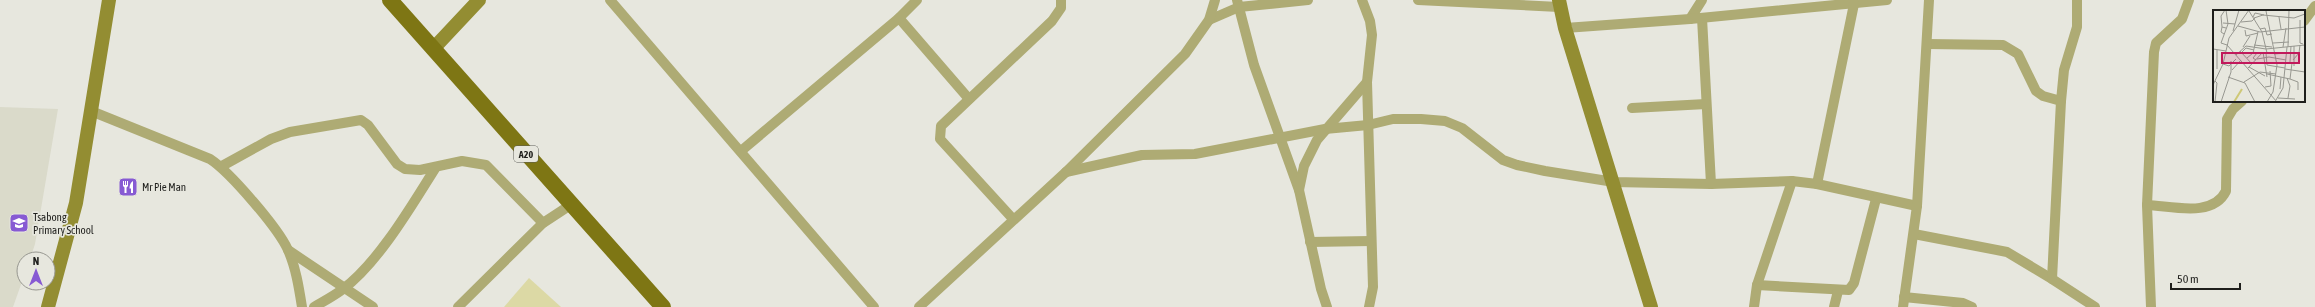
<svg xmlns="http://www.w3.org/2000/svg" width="2315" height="307" viewBox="0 0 2315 307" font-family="'Asap Condensed',sans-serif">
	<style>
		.built { fill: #dadaca }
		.green { fill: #dcd9a5 }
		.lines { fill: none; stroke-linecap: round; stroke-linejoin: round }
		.street { stroke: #aeab74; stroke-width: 10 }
		.secondary { stroke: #938d32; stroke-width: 14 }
		.primary { stroke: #7e7614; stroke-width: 16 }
		.labels { text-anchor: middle; stroke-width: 3.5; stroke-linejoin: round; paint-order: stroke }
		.shield { fill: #e7e7de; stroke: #5b5b56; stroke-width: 1 }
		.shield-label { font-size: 10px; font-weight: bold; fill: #1f1f1c }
		.poi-label { font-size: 11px; fill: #1f1f1c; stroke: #e7e7de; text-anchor: start }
		.inset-river { fill: none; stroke: #cec876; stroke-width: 2 }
		.inset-road { fill: none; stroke: #979790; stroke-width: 1 }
		.view { fill: #c2185b; fill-opacity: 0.15; stroke: #c2185b; stroke-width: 2 }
		.inset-edge { fill: none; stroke: #1f1f1c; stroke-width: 2 }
	</style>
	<rect width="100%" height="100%" fill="#e7e7de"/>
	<polygon class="built" points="0,107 58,109 35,244 30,259 24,259 24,276 13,307 0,307"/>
	<polygon class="green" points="529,278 561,307 504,307"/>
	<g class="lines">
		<g class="street">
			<polyline points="610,0 874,307"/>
			<polyline points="1237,0 1254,65 1299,190 1321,289 1327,307"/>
			<polyline points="1362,0 1370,21 1372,35 1367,82 1373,287 1369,307"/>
			<polyline points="1418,0 1559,7"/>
			<polyline points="899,18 969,99"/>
			<polyline points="1702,18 1711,184"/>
			<polyline points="1690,19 1702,0"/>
			<polyline points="1209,20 1239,7 1308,0"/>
			<polyline points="2304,21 2315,6"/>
			<polyline points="1565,28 1690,19 1887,0"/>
			<polyline points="1927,44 2003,45 2018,54 2036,91 2043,96 2061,101"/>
			<polyline points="1632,108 1706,104"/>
			<path d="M91 111 210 159C230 172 278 228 288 250 296 268 299 288 302 307"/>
			<polyline points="741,151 899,18 917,0"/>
			<polyline points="222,166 271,139 290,132 361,120 368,125 397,164 405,169 420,170 462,161 486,165 543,223"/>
			<polyline points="1066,172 1142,155 1195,154 1325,129 1368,125 1393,119 1421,119 1445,121 1462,128 1503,160 1517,165 1545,171 1614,182 1711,184 1792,181 1817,184 1917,206"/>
			<polyline points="1817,184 1854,4"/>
			<polyline points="1299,190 1304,166 1317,140 1367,82"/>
			<path d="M2147 205C2172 206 2213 218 2226 191L2227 119 2233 109 2242 101"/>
			<polyline points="1013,219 940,139 941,126 1052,21 1061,8 1061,0"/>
			<polyline points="1914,234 2007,252 2052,279 2095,307"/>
			<polyline points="1310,242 1371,241"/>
			<polyline points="288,250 373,307"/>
			<polyline points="2052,279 2061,101 2064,70 2077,27 2077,0"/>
			<polyline points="1757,285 1849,290 1854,283 1876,199"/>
			<polyline points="1904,297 1963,303 1972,307"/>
			<path d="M314 307C324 301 334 296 343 289 379 262 412 205 436 167"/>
			<polyline points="458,307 543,223 572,204"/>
			<polyline points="919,307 1066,172 1185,54 1209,20 1215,0"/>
			<polyline points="1754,307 1757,285 1792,181"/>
			<polyline points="1834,307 1838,291"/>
			<polyline points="1903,307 1917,206 1929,0"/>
			<polyline points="2151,307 2147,205 2154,52 2156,43 2182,19 2189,0"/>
		</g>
		<g class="secondary">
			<polyline points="1559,0 1565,28 1651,307"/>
			<polyline points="433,49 479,0"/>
			<polyline points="48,307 76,203 109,0"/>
		</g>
		<polyline class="primary" points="390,0 663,307"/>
	</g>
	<defs>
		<g id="restaurant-square" transform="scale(1)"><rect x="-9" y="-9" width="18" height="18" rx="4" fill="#875ad3" stroke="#e7e7de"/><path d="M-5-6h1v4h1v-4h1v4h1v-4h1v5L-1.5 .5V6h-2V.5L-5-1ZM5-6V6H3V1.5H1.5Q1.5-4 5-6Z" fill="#fff"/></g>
		<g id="school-square" transform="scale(1)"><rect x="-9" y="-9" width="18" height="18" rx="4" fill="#875ad3" stroke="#e7e7de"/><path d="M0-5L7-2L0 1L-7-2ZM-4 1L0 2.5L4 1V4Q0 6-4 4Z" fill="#fff"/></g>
	</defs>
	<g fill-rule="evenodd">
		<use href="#restaurant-square" x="128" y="187"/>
		<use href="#school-square" x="19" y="223"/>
	</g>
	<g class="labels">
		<rect class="shield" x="514" y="146" width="24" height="16" rx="3"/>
		<g class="shield-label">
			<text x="526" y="158">A20</text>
		</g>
		<g class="poi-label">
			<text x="142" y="191">Mr Pie Man</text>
			<text x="33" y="221">Tsabong<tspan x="33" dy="13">Primary School</tspan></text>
		</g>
	</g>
	<g transform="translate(2213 10)">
		<rect width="92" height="92" fill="#e7e7de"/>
		<path class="inset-river" d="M21 92 29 79"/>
		<path class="inset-road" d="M13 0 15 14 8 33 14 35M36 1 49 22 54 43H61M53 1 64 55 60 82 54 92M40 7 42 3 51 5M66 7 68 19M41 8 50 5 81 8 92 4M87 10V33L90 34M28 12 39 11 42 8M10 13 22 14M25 16 47 22 92 17M9 17 8 6 12 0M47 19 52 18 54 25 59 24M32 20 33 26 45 23M20 21 26 0M11 24 8 22 9 17 13 18M60 33 76 32M14 35 64 92M41 35 59 37M81 36V56M30 37 37 26M70 37 73 18M75 37 76 0M0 39 13 41M4 40V59M27 41 39 54M29 42 33 38 41 40M40 42 44 43 40 48 43 50M50 42 54 67M53 43 54 55M61 44 73 43M23 45 33 36 53 39 92 35M34 48 40 43 45 22M44 49 56 47 73 50M80 50 86 43 87 35M77 52 78 36M79 53 77 69 85 72V80M10 54 16 56 23 49M54 55 72 58M36 57 52 66M35 58 50 42M72 59 92 62M19 60 28 50M47 62 63 64M54 64 77 69M15 67 32 73 42 92M74 68 77 76 75 88M31 72 47 62M0 75 10 54 16 28 36 0M52 77 58 76 57 61M67 79 68 67M65 88 82 89M63 90 70 78 74 37M2 92 4 73 2 71M8 92 18 62V51"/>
		<path class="view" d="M9 43H86V53H9Z"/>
		<rect width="92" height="92" class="inset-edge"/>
	</g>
	<g transform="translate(36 271)"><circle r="19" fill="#e7e7de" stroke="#979790"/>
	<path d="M0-3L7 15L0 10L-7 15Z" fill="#875ad3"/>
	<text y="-6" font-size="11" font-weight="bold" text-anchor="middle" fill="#1f1f1c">N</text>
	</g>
	<path d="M2171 283v6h69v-6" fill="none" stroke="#1f1f1c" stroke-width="2"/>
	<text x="2177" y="283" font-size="12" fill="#1f1f1c" stroke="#e7e7de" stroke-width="3" paint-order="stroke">50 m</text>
</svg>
